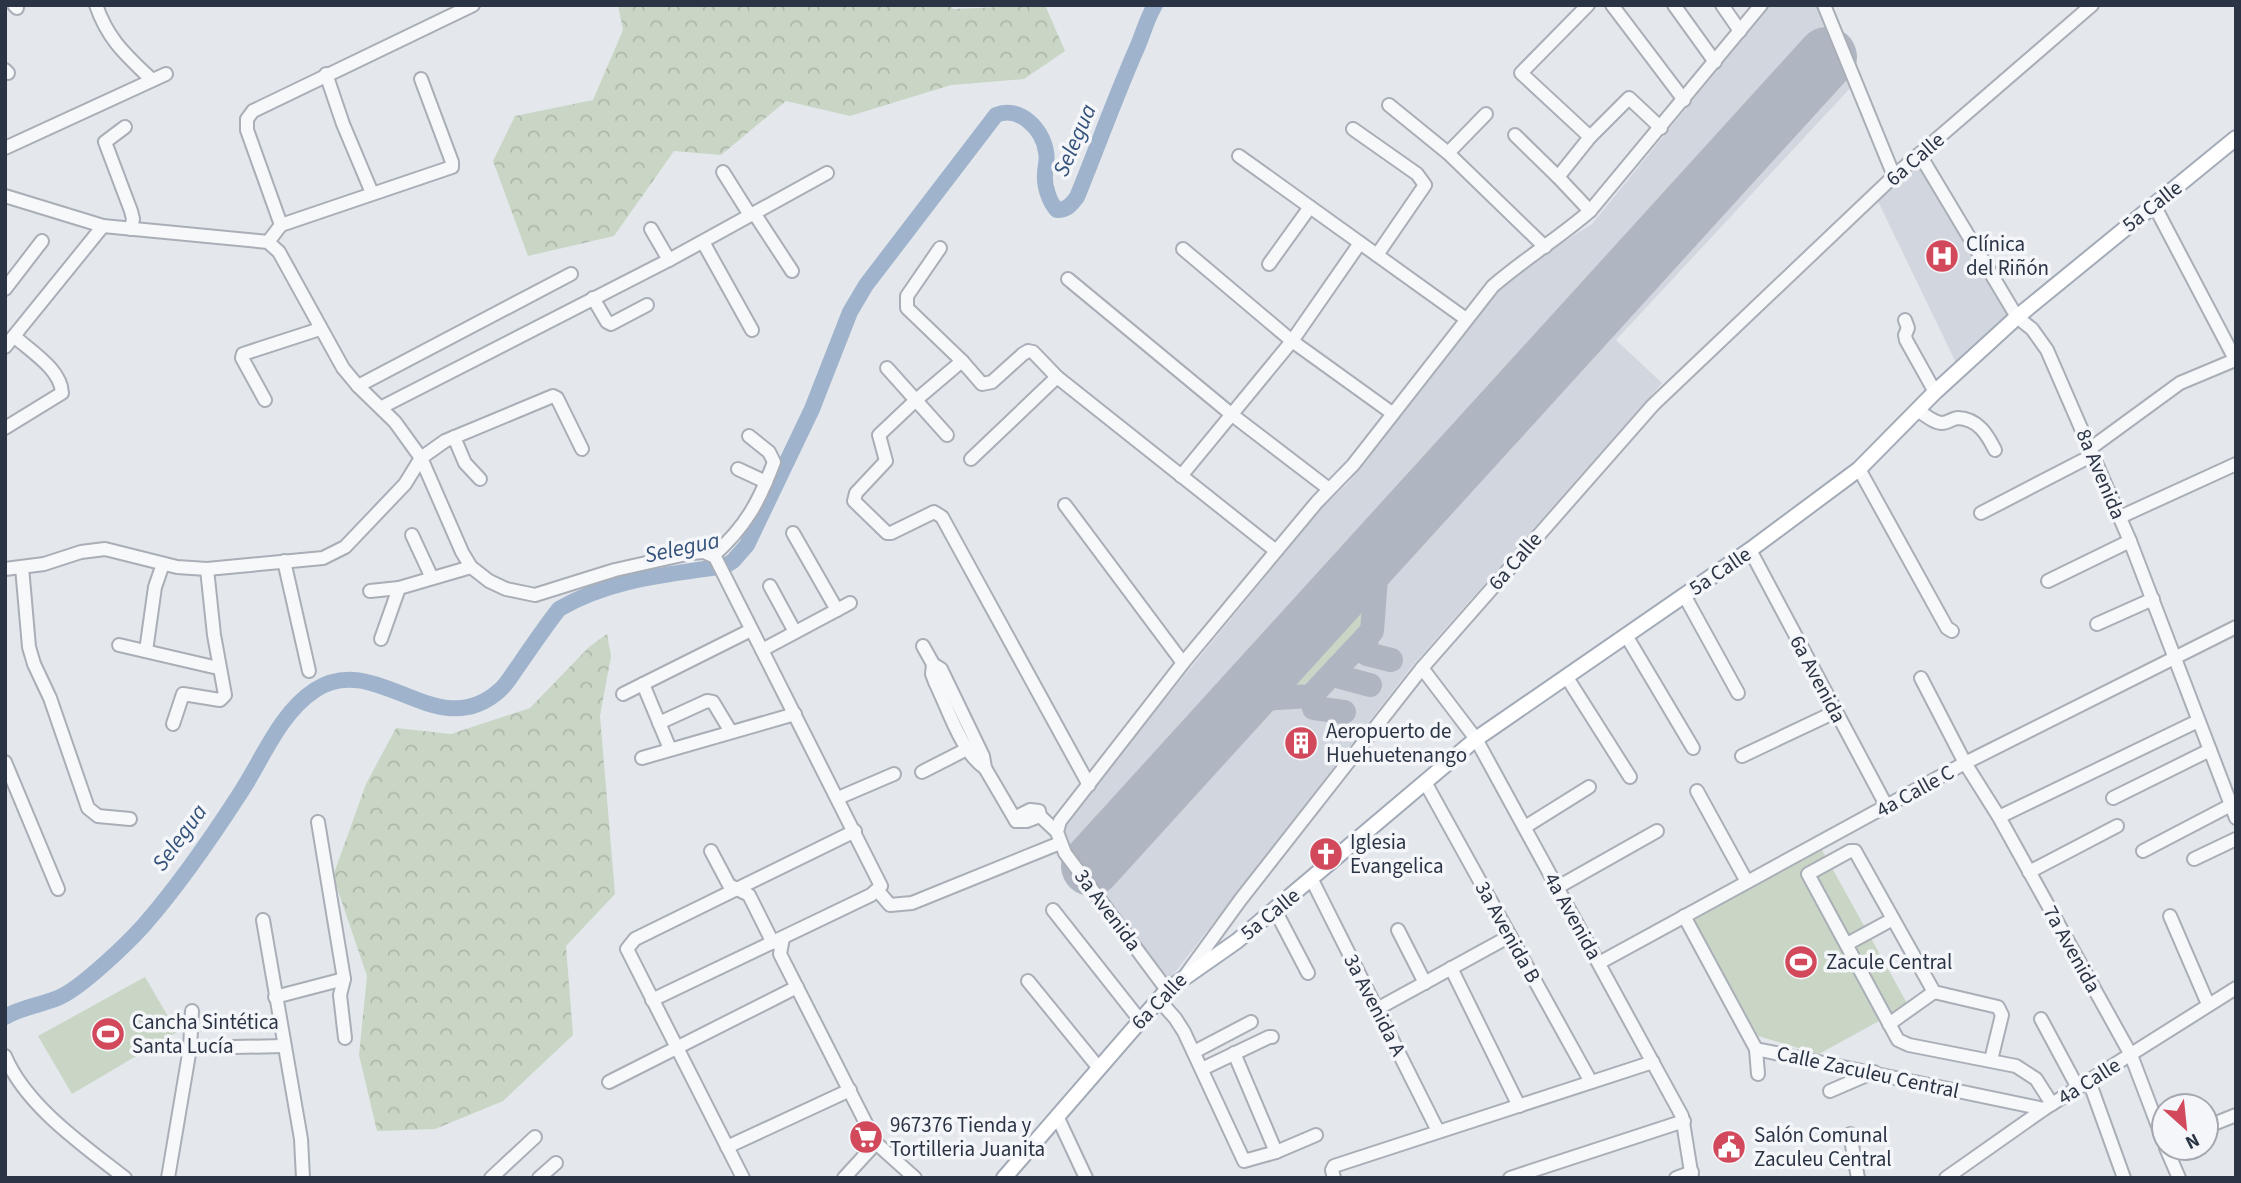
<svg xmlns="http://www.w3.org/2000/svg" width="2241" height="1183" viewBox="0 0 2241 1183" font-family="'Source Sans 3',sans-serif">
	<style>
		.built { fill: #d2d6de }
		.green { fill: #c9d6c5 }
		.forest { fill: url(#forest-crowns) }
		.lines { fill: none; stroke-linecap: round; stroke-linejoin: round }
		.river { stroke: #9fb4cc; stroke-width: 16 }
		.taxiway { stroke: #b0b6c1; stroke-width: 24 }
		.runway { stroke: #b0b6c1; stroke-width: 60 }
		.minor-casing { stroke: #a9aeb7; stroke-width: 16 }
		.major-casing { stroke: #a3abb8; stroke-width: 18 }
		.minor { stroke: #f7f8fa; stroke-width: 12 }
		.major { stroke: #fff; stroke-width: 14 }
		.labels { text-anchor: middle; stroke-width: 7; stroke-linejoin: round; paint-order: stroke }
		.street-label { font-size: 21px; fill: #2b3445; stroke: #f4f6f9 }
		.poi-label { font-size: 21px; fill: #2b3445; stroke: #f4f6f9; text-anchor: start }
		.water-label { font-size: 23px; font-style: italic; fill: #34527a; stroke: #f4f6f9 }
	</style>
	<defs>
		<pattern id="forest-crowns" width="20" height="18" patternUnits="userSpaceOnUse" patternTransform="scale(1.75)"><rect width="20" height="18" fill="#c9d6c5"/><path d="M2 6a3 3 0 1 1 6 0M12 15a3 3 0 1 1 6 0" fill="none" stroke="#adb8ab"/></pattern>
	</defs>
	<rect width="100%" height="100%" fill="#e4e7ec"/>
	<g class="built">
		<polygon points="1770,5 1819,5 1853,85 1616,340 1662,383 1413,665 1173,975 1163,979 1062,841 1060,827 1326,503 1348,483 1493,293 1538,258 1592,224"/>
		<polygon points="1920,155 2017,317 1959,369 1875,195"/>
	</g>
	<g class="green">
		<path d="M1360 589C1370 596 1370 614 1364 624 1354 639 1315 679 1300 686 1290 690 1283 688 1273 686L1272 682Z"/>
		<polygon points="1822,850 1908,1005 1819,1054 1758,1036 1694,920"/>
		<polygon points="145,977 177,1032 72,1094 38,1036"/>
	</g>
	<g class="forest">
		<polygon points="618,5 949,5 953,9 1045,5 1065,51 1024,79 951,85 850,116 786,101 721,155 674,151 614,236 528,256 493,161 515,116 593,100 623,30"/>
		<polygon points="607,634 611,656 600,716 615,894 566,946 573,1035 503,1101 435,1129 377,1131 359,1055 367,976 333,876 366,784 396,728 451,734 530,708 589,647"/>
	</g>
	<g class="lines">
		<path class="river" d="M5 1017C22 1007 42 1005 60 997 82 987 127 944 144 925 179 885 212 837 241 792 263 758 280 713 315 690 377 649 437 747 500 690 507 684 513 673 519 665 532 646 545 627 559 609 611 579 666 575 725 566L733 561 747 545 812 409 850 312 866 285 996 115C1019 105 1043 129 1046 152 1048 160 1045 166 1045 174 1044 185 1049 202 1057 210 1067 210 1071 205 1077 197 1097 148 1115 98 1136 50 1143 35 1146 20 1155 5"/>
		<g class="taxiway">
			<polyline points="1366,637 1367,654 1391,660"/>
			<polyline points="1338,667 1340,677 1370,685"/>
			<polyline points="1311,696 1314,708 1344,712"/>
			<polyline points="1242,700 1311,696 1372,631 1378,551"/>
		</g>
		<polyline class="runway" points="1091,866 1827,57"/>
		<g class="minor-casing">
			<g id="minor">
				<polyline points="14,5 17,8"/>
				<path d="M96 5C108 40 126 55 152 80"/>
				<polyline points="1588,5 1521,73 1590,137"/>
				<polyline points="1612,5 1684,100"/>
				<polyline points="1674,5 1715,62"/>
				<polyline points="1722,5 1740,31"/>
				<polyline points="1824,5 1894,176"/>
				<polyline points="5,70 8,73"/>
				<polyline points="326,74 343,124 372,193"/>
				<polyline points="1389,105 1448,153 1545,247"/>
				<polyline points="125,127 105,142 131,211 133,219 131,229"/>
				<polyline points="1353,129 1417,174 1425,185 1377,255"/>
				<polyline points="1515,135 1558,177"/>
				<polyline points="5,148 166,74"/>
				<polyline points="1448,153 1486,114"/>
				<polyline points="1920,155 2017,317 2032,329 2047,350 2130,541 2236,818"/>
				<polyline points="1239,156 1466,319"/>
				<polyline points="723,172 750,215"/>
				<polyline points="5,196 103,226 268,242 279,252 343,368 358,386 395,422 421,458 462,552 471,567 489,581 506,589 535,595 615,570 691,553 704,552 715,557 881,886 871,895 652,1000"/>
				<polyline points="2154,205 2236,361"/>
				<polyline points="1590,211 1558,177 1590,137 1629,98 1661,128"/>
				<polyline points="754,213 792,271"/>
				<polyline points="281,225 247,130 247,119 253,111 473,5"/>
				<polyline points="651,229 669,260"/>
				<polyline points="268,242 281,225 452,167 452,162 421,79"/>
				<polyline points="703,242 752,330"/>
				<polyline points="940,248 907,296 907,308 962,361 982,384 992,382 1023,354 1028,351 1033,352 1057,377 1276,551"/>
				<polyline points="1183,249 1292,341 1392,413"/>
				<polyline points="1269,264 1310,207"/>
				<polyline points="1068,279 1231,414 1329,489"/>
				<polyline points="5,289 42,241"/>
				<polyline points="593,298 607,322 611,324 647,305"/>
				<polyline points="1905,320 1908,328 1905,335 1906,340 1935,392"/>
				<polyline points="5,347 103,226"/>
				<polyline points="962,361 916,400 879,435 886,461 856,493 854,501 887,533 891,533 934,512 942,517 1089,785"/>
				<polyline points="887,368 947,435"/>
				<polyline points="358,386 571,274"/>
				<polyline points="265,400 242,358 243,354 320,329"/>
				<polyline points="382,407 669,260 827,173"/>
				<path d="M1917 410C1924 414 1934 423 1942 423 1948 423 1953 418 1958 418 1978 419 1987 434 1995 450"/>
				<path d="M5 428 62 393C61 369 30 351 14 336"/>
				<polyline points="454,437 465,463 480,479"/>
				<polyline points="2091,448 2180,383 2235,360"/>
				<polyline points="971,459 1057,377"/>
				<polyline points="738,469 766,482"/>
				<polyline points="1859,469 1947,628 1952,631"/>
				<polyline points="1181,476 1292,341 1360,243"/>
				<polyline points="1065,505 1183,663"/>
				<polyline points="1981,513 2093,455"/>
				<polyline points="2120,517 2236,464"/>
				<polyline points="793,533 837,610"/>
				<polyline points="412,535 432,578"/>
				<polyline points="1750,550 1887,807"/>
				<path d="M714 555C746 526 759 502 774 462L769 452 749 436"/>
				<polyline points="284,561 309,671"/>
				<polyline points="22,567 29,647 34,664 50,698 88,808 98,816 130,819"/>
				<polyline points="5,569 44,564 81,552 105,549 177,567 207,569 323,558 345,547 405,484 421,458 445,441 553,396 557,398 582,449"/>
				<polyline points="2048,581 2130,541"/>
				<polyline points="770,586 795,632"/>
				<polyline points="370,591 399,588 471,567"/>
				<polyline points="1684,595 1738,693"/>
				<polyline points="2097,624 2153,599"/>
				<polyline points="1627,637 1693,748"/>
				<polyline points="381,639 399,588"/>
				<polyline points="119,645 218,668"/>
				<polyline points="923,646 933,664 941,669 983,756 985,768 1016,821 1027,821 1040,816 1057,832"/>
				<polyline points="762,650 850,603"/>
				<polyline points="146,651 155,587 163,564"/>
				<path d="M933 664 932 674 935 682C948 708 961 752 985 768"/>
				<polyline points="1422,668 1476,739 1682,1116 1692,1178"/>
				<polyline points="1566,676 1630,777"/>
				<polyline points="1921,678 1965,763 1999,817 2131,1055 2164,1142"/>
				<polyline points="643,684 670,749"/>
				<polyline points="623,694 751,630"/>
				<polyline points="659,723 707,701 713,702 731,732"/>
				<polyline points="173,724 183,694 220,700 225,695 214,635 207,569"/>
				<polyline points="1742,756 1835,712"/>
				<polyline points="642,758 795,714"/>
				<polyline points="5,762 58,889"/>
				<polyline points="922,772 967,749"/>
				<polyline points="1425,782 1591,1082"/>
				<polyline points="1697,791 1747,882"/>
				<polyline points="838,798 894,774"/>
				<polyline points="2113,798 2210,750"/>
				<polyline points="1999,817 2198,721"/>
				<polyline points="1016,821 1020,815 1030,810 1039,811 1040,816"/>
				<polyline points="318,822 344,979 340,995 345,1038"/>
				<polyline points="1525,827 1589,787"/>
				<polyline points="711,851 729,885 749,895 773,943"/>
				<polyline points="2143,851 2231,805"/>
				<polyline points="2194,859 2236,839"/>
				<polyline points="2029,872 2117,826"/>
				<polyline points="1312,880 1438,1131"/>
				<polyline points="1558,887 1657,831"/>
				<polyline points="878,891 890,905 912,903 1060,843"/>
				<polyline points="1053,910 1139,1019"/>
				<polyline points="1275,910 1308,973"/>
				<polyline points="1684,916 1756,1049 2044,1109"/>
				<polyline points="2170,916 2208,1004"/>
				<polyline points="263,920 301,1139 303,1178"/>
				<polyline points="1398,930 1425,983"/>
				<polyline points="783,938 780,954 876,1143 915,1178"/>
				<polyline points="1847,944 1893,919"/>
				<polyline points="1599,963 1965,763 2236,627"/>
				<polyline points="1451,968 1519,1106"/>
				<polyline points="1185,976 1241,899 1422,668 1653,405 1894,176 2092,5"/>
				<polyline points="1028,981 1098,1067"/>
				<path d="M1167 990 1065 853 1057 832 1060 821 1183 663 1317 502 1353 465 1493 286C1524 259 1559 238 1590 211L1761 5"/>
				<polyline points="275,997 344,979"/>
				<polyline points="1158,999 1175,1018 1184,1032 1244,1161 1276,1152 1316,1135"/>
				<polyline points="1377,1009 1510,936"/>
				<polyline points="2041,1019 2078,1088"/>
				<polyline points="1889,1024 1934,992"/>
				<polyline points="190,1048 284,1046"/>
				<polyline points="1756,1049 1758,1074"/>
				<polyline points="1194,1052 1251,1022"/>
				<polyline points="1234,1053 1276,1152"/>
				<path d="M5 1056C26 1106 83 1145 125 1178"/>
				<polyline points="1991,1060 2002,1015 1998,1007 1934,992 1855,851 1850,851 1808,874 1898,1040 1909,1045 2016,1066 2036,1079 2052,1104"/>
				<polyline points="1202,1069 1269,1037 1272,1037"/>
				<polyline points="2089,1081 2124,1178"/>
				<polyline points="609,1082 797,987"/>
				<polyline points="1830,1091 1874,1072"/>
				<polyline points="1057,1116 1086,1178"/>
				<polyline points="2206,1127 2236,1115"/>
				<polyline points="1850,1134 1858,1178"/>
				<polyline points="727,1147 850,1090"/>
				<polyline points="2166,1148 2179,1178"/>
				<polyline points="168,1178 190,1048 192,1011"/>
				<polyline points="491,1178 535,1137"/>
				<polyline points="539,1178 556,1163"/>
				<polyline points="743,1178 627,949 635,939 855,831"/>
				<polyline points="844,1178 876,1143"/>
				<polyline points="1334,1178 1332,1170 1334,1166 1653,1062"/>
				<polyline points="1510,1178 1684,1121"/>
				<polyline points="1676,1178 1692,1172"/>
				<polyline points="1946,1178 2044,1109 2236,988"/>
			</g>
		</g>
		<g class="major-casing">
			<polyline id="major" points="1004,1178 1167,990 1237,941 1476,739 1750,550 1859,469 1935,392 2017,317 2236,138"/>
		</g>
		<use href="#minor" class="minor"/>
		<use href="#major" class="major"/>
	</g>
	<defs>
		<g id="hospital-disc" transform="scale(1.75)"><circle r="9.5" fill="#d1495b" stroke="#f4f6f9"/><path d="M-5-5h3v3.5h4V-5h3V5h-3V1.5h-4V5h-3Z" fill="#fff"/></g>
		<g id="building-disc" transform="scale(1.75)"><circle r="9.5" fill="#d1495b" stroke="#f4f6f9"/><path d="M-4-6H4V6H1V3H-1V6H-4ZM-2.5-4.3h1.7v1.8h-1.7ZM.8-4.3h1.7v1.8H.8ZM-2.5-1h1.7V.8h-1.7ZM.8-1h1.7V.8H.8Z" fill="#fff"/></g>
		<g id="church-disc" transform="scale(1.75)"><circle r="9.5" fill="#d1495b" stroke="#f4f6f9"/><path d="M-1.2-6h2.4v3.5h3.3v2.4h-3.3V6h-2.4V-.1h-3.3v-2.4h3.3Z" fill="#fff"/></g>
		<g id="stadium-disc" transform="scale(1.75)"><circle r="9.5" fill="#d1495b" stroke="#f4f6f9"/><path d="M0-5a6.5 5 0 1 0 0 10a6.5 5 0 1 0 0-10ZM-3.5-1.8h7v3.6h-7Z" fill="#fff"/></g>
		<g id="supermarket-disc" transform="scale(1.75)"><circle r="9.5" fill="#d1495b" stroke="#f4f6f9"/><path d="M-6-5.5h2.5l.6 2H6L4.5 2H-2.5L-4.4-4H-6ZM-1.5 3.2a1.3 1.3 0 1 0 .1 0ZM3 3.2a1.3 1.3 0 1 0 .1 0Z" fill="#fff"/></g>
		<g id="civic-disc" transform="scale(1.75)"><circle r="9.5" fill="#d1495b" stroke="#f4f6f9"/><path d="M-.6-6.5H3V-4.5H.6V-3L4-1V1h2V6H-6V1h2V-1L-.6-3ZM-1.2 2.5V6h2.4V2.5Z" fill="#fff"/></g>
	</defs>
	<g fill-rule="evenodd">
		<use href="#hospital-disc" x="1942" y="256"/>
		<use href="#building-disc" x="1301" y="743"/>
		<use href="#church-disc" x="1326" y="854"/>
		<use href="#stadium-disc" x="1801" y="962"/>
		<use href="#stadium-disc" x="108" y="1034"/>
		<use href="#supermarket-disc" x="866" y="1137"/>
		<use href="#civic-disc" x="1729" y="1147"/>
	</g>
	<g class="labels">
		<g class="street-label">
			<text transform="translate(1915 159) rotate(-41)" y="7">6a Calle</text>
			<text transform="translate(2152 206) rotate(-38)" y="7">5a Calle</text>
			<text transform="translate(2101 474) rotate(67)" y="7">8a Avenida</text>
			<text transform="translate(1515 561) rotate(-49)" y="7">6a Calle</text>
			<text transform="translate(1720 571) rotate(-34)" y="7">5a Calle</text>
			<text transform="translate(1818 679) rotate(62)" y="7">6a Avenida</text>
			<text transform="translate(1915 791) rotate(-29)" y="7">4a Calle C</text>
			<text transform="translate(1108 910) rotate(53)" y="7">3a Avenida</text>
			<text transform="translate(1270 914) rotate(-39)" y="7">5a Calle</text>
			<text transform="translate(1573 916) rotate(61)" y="7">4a Avenida</text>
			<text transform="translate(1508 932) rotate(61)" y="7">3a Avenida B</text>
			<text transform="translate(2072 949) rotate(61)" y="7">7a Avenida</text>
			<text transform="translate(1159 1001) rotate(-46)" y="7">6a Calle</text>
			<text transform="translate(1375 1005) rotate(63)" y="7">3a Avenida A</text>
			<text transform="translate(1868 1072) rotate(12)" y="7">Calle Zaculeu Central</text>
			<text transform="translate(2089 1081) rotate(-32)" y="7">4a Calle</text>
		</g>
		<g class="poi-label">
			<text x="1966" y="251">Clínica<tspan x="1966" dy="24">del Riñón</tspan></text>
			<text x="1326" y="738">Aeropuerto de<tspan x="1326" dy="24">Huehuetenango</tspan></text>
			<text x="1350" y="849">Iglesia<tspan x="1350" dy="24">Evangelica</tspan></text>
			<text x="1826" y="969">Zacule Central</text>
			<text x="132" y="1029">Cancha Sintética<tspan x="132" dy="24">Santa Lucía</tspan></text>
			<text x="890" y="1132">967376 Tienda y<tspan x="890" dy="24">Tortilleria Juanita</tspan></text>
			<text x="1754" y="1142">Salón Comunal<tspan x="1754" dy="24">Zaculeu Central</tspan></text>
		</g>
		<g class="water-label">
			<text transform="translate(1074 140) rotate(-67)" y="8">Selegua</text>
			<text transform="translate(682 547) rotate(-12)" y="8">Selegua</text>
			<text transform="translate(179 837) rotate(-54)" y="8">Selegua</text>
		</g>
	</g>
	<rect width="2241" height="1183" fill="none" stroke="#2b3445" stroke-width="14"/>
	<g transform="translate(2185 1127) rotate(153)"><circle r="33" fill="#f4f6f9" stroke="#a4a8b1" stroke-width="2"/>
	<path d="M0-5L12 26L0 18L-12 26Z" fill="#d1495b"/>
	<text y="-10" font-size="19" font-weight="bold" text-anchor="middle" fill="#2b3445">N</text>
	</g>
</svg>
